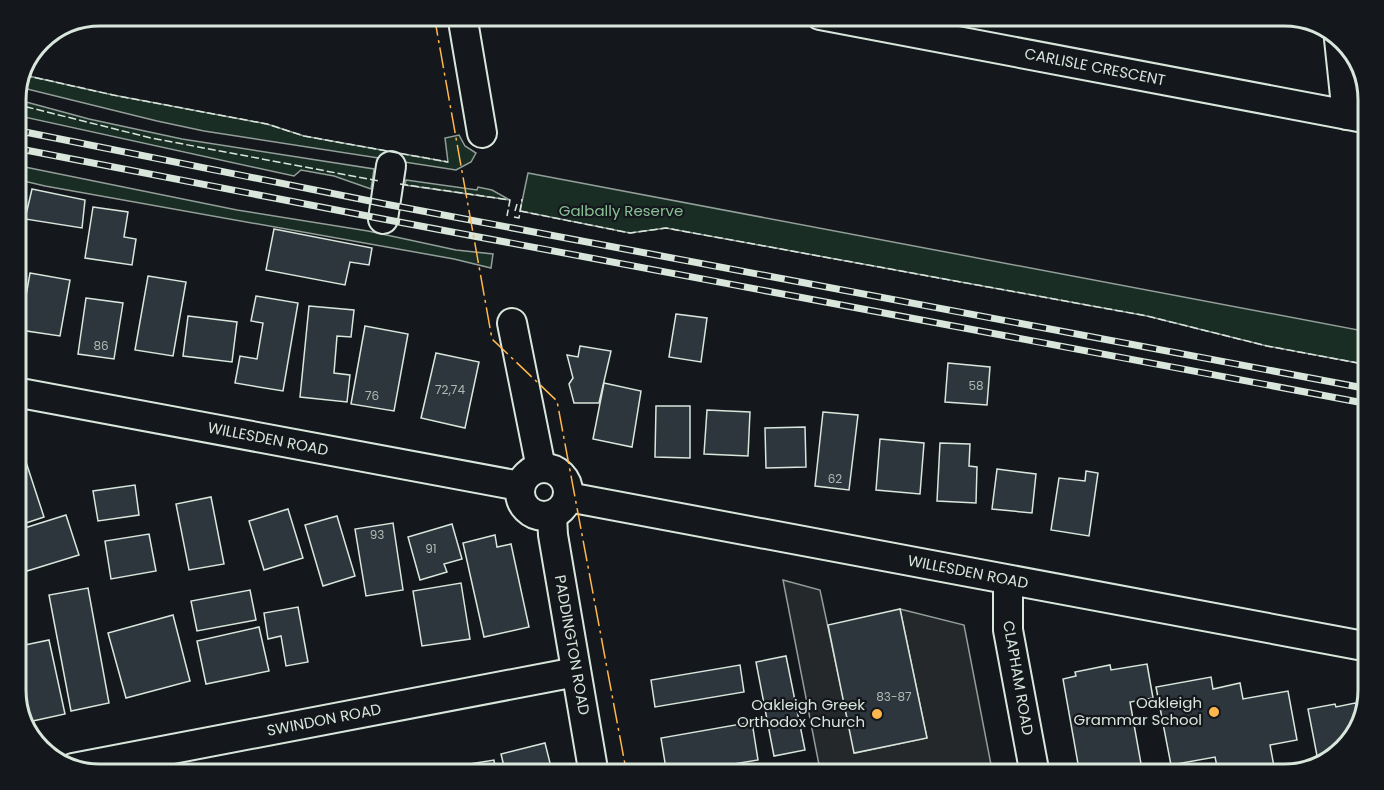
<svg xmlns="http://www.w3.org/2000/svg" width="1384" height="790" viewBox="0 0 1384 790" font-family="Poppins,sans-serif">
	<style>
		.green { fill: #1a2d24; stroke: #939e99; stroke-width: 1.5 }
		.parking { fill: #24282b; stroke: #939e99; stroke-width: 1.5 }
		.building { fill: #2c363c; stroke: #d8e6dc; stroke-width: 1.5 }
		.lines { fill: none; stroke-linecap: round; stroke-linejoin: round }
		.minor-casing { stroke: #d8e6dc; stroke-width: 32 }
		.minor { stroke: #14181c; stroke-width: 28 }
		.rail-casing { stroke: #d8e6dc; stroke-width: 7 }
		.rail { stroke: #14181c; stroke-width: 4.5; stroke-dasharray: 14; stroke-linecap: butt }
		.fence { stroke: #d8e6dc; stroke-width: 1.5; stroke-dasharray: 8 3; stroke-linecap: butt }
		.power { stroke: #ffb74d; stroke-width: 1.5; stroke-dasharray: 21 4.5 3 4.5; stroke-linecap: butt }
		.poi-dot { fill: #ffb74d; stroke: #14181c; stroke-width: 2 }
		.labels { text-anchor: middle; stroke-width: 4.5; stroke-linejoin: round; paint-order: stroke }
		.number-label { font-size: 12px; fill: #adbab4 }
		.street-label { font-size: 15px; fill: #d8e6dc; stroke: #14181c }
		.park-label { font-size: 15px; fill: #8ac095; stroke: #14181c }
		.poi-label { font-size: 15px; fill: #d8e6dc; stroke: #14181c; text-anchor: end }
		.rim { fill: none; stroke: #d8e6dc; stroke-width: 3 }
	</style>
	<rect width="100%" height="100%" fill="#14181c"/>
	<g class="green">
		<polygon points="24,75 113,95 267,124 304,136 448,162 445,138 459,135 465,146 476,153 471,162 456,170 204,131 157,121 19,87"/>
		<polygon points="15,99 89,119 182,139 374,169 371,189 334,176 301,170 294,176 15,115"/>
		<polygon points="15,165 237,210 368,231 456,250 493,254 491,268 454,259 45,186 15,179"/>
		<polygon points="528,173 1369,332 1369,365 1267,346 1147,316 666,228 630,233 520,211"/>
		<polygon points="406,180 477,190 478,187 492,190 510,200 405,185"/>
	</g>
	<polygon class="parking" points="783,580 820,590 855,753 927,738 900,609 964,625 993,775 821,775"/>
	<g class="building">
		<polygon points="32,189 85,200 82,228 25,219"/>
		<polygon points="93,207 128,212 124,237 136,239 132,265 85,258"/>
		<polygon points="274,229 372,248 369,265 350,262 345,285 266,270"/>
		<polygon points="30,273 70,280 60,336 20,330"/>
		<polygon points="148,276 186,282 173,356 135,350"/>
		<polygon points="256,296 298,303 283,391 235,383 240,356 257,359 263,323 251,321"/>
		<polygon points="86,298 123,303 114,359 78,354"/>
		<polygon points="309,306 354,310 351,337 337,336 334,373 350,375 347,402 300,397"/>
		<polygon points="676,314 707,318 701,362 669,357"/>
		<polygon points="188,316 237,322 232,362 183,356"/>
		<polygon points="365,326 408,334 394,411 351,404"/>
		<polygon points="580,346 611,351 599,403 574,403 569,384 573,378 567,355 578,357"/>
		<polygon points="436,353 479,362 465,428 421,418"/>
		<polygon points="948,363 990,367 987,405 945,402"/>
		<polygon points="604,383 641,391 632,447 593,439"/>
		<polygon points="656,406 690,406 690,458 655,457"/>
		<polygon points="707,410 750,412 748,456 704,454"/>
		<polygon points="823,412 858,415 849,490 815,486"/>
		<polygon points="805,427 806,467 766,468 765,428"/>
		<polygon points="880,439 924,443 920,494 876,490"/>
		<polygon points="940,443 970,444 969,466 977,467 976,503 937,501"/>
		<polygon points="25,459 44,517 20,525 15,511 15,462"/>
		<polygon points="997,469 1036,474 1032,513 992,509"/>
		<polygon points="1086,471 1098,473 1089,536 1051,530 1059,478 1085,481"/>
		<polygon points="135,485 139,515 98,521 93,491"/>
		<polygon points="211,497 224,564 189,570 176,504"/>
		<polygon points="288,509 303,558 264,570 249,521"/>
		<polygon points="66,515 79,555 27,571 15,531"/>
		<polygon points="337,516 355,576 323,586 305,525"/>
		<polygon points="393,523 403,590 366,596 355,529"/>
		<polygon points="452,524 462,559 444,564 447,572 420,580 408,537"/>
		<polygon points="149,534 156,571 111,579 105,541"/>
		<polygon points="495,535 497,547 511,544 529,627 484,637 463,543"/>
		<polygon points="461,583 470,639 422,646 413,591"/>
		<polygon points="88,588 109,703 71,711 49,595"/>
		<polygon points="250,590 256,620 197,631 191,601"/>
		<polygon points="298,607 308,662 286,666 281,636 268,639 264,613"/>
		<polygon points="900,609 927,738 854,753 828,625"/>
		<polygon points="173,615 190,681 126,698 108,633"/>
		<polygon points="259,627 269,671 206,684 197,641"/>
		<polygon points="49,640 65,714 28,722 15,662 15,647"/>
		<polygon points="786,656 805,750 774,756 756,662"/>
		<polygon points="1147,664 1153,698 1130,702 1143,775 1080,775 1063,679 1076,676 1075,672 1110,665 1111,670"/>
		<polygon points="740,665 744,692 655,707 651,680"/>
		<polygon points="1211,677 1213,689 1240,683 1243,699 1288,691 1297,740 1270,745 1275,772 1262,775 1219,775 1215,757 1171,765 1156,687"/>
		<polygon points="1355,703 1360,708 1362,716 1358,732 1327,764 1319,766 1308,709 1335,704 1336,707"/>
		<polygon points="752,722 758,760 667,775 661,738"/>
		<polygon points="545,743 553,775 506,775 501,754"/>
		<polygon points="494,760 496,775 459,775 457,766"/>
	</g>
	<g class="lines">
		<g class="minor-casing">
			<g id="minor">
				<polyline points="462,15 482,133"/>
				<polyline points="820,15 1369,119"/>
				<polyline points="1339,39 1347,115"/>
				<polyline points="383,219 391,166"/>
				<polyline points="512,323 541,468"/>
				<polyline points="15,392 520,486"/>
				<circle cx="544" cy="492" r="24"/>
				<polyline points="568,497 1369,647"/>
				<polyline points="552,516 553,535 594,775"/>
				<polyline points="1008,580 1008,630 1035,775"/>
				<polyline points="73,768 576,672"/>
			</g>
		</g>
		<use href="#minor" class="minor"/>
		<g class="rail-casing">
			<g id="rail">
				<polyline points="15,130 385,204 1369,389"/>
				<polyline points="15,148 383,219 1369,404"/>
			</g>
		</g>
		<use href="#rail" class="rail"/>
		<g class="fence">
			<polyline points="24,75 113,95 267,124 304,136 448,162"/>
			<polyline points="15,104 151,138 379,181"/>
			<polyline points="400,184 510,200 507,216"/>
			<polyline points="515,211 517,204"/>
			<polyline points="520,211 630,233 666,228 1147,316 1267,346 1369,365"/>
			<polyline points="514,217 519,218 522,199"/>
		</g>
		<polyline class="power" points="434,15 492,339 557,401 627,775"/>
	</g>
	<g class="poi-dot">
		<circle cx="1214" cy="712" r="6"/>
		<circle cx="877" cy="714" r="6"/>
	</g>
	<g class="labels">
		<g class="number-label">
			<text x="101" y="350">86</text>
			<text x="976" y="390">58</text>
			<text x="450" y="394">72,74</text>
			<text x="372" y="400">76</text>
			<text x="835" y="483">62</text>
			<text x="377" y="539">93</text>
			<text x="431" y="553">91</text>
			<text x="894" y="701">83-87</text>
		</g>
		<g class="street-label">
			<text transform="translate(1095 67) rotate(11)" y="5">CARLISLE CRESCENT</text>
			<text transform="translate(268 439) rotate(11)" y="5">WILLESDEN ROAD</text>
			<text transform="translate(968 572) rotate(11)" y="5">WILLESDEN ROAD</text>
			<text transform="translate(572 645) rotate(80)" y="5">PADDINGTON ROAD</text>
			<text transform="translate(1018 678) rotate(80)" y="5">CLAPHAM ROAD</text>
			<text transform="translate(324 720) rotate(-11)" y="5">SWINDON ROAD</text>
		</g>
		<g class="park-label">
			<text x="621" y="216">Galbally Reserve</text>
		</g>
		<g class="poi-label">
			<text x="1202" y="708">Oakleigh<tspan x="1202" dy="17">Grammar School</tspan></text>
			<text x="865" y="710">Oakleigh Greek<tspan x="865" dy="17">Orthodox Church</tspan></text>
		</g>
	</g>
	<path d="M0 0H1384V790H0ZM100 26H1284A74 74 0 0 1 1358 100V690A74 74 0 0 1 1284 764H100A74 74 0 0 1 26 690V100A74 74 0 0 1 100 26Z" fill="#14181c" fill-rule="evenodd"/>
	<path class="rim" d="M100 26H1284A74 74 0 0 1 1358 100V690A74 74 0 0 1 1284 764H100A74 74 0 0 1 26 690V100A74 74 0 0 1 100 26Z"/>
</svg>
